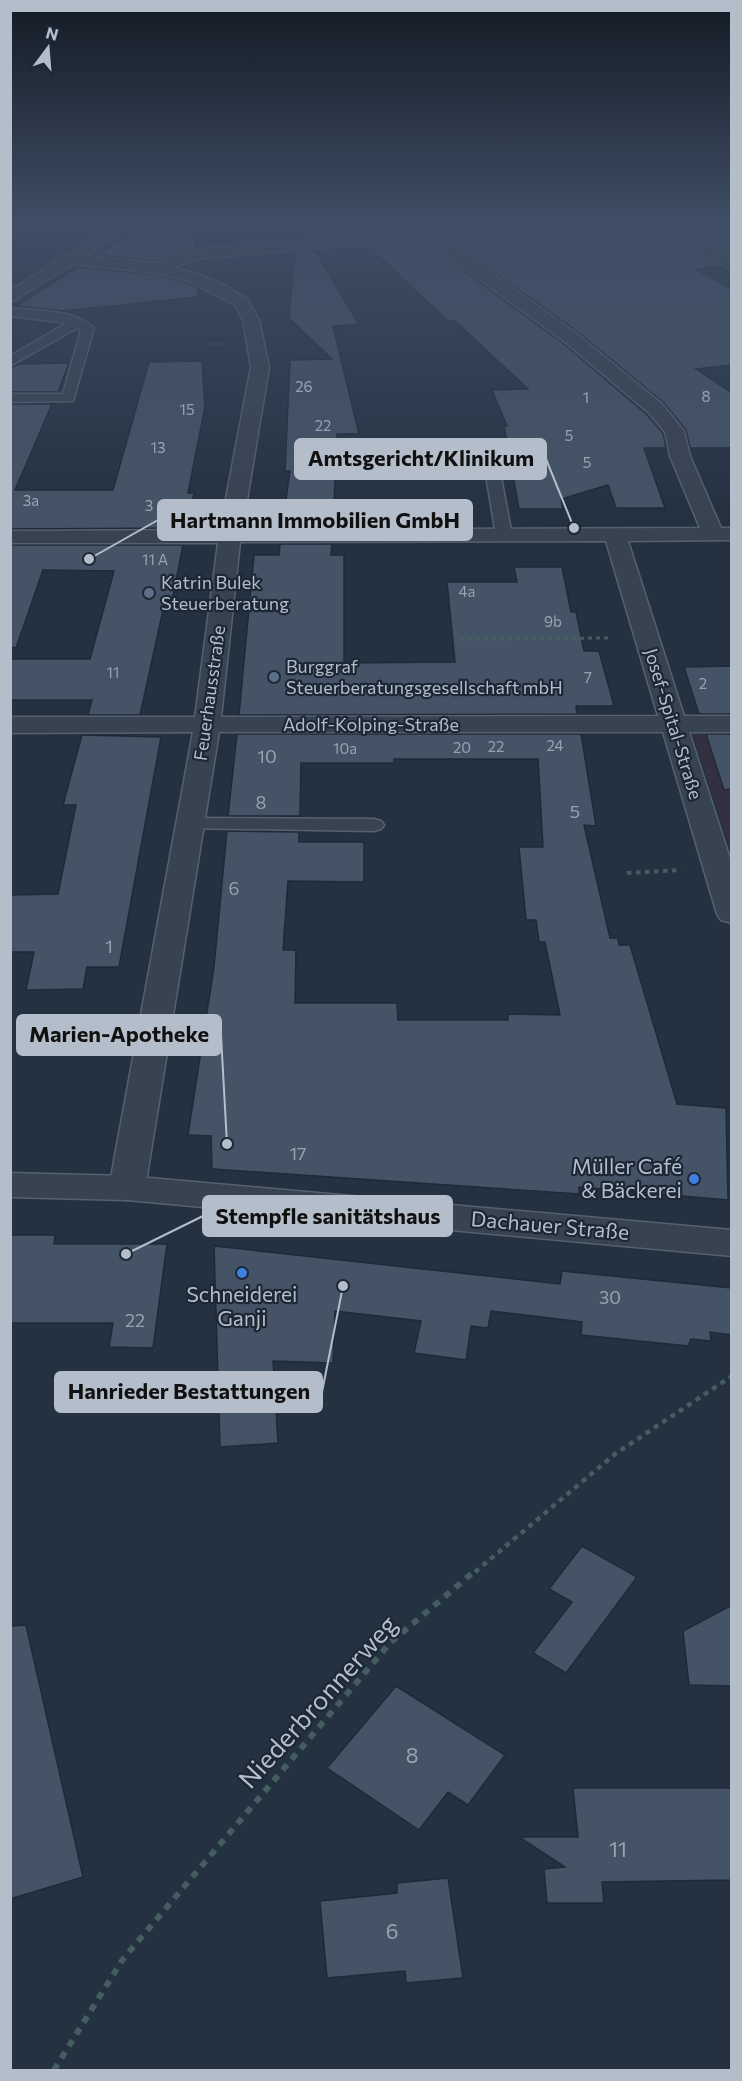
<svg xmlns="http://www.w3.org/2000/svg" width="742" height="2081" viewBox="0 0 742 2081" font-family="Commissioner,sans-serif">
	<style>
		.medical { fill: #323041 }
		.building { fill: #445365; stroke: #1f2a38; stroke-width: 1.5 }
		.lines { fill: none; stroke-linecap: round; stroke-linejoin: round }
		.service-casing { stroke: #56616e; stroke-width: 3 }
		.minor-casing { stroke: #56616e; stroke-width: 3 }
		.tertiary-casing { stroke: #56616e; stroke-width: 3 }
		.path-far4 { stroke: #445d5f; stroke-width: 1.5; stroke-dasharray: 2 2; stroke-linecap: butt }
		.path-far3 { stroke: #445d5f; stroke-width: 3; stroke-dasharray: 4 4; stroke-linecap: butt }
		.path-far2 { stroke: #445d5f; stroke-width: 4; stroke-dasharray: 4.5 4.5; stroke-linecap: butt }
		.path-far1 { stroke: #445d5f; stroke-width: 4.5; stroke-dasharray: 5 5; stroke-linecap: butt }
		.path { stroke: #445d5f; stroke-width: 6; stroke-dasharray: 7 7; stroke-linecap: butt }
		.service { fill: #384351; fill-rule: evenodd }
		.minor { fill: #384351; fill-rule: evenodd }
		.tertiary { fill: #384351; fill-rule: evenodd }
		.service-dot { fill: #5c6f8a; stroke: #1d2836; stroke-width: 2 }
		.shop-dot { fill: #3f7fe0; stroke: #1d2836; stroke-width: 2 }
		.labels { text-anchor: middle; stroke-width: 4.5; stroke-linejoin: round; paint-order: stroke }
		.far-number-label { font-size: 15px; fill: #98a3b2 }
		.far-poi-label { font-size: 18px; fill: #b4becb; stroke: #1d2836; text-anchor: start }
		.far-street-label { font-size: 18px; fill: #b4becb; stroke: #1d2836 }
		.number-label { font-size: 18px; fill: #98a3b2 }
		.poi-label { font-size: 21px; fill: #b4becb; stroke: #1d2836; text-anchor: end }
		.street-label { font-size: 21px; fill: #b4becb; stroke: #1d2836 }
		.near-number-label { font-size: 21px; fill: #98a3b2 }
		.near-street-label { font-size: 26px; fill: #b4becb; stroke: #1d2836 }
		.leader { fill: none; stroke: #b4becb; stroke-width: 2 }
		.callout-dot { fill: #b4becb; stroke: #1d2836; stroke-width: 2 }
		.callout { fill: #b4becb; stroke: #b4becb; stroke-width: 2 }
		.callout-label { font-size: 22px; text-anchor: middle; font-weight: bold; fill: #111 }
	</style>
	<rect width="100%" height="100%" fill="#233141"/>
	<polygon class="medical" points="691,730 731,730 731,851"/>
	<g class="building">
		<polygon points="147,223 194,224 196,249 156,261 97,255"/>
		<polygon points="343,223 489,223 355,234"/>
		<polygon points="569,223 640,223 722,266 695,269 732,289 732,365 696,369 732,393 732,448 690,448 686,430 663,402 578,332 447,239 560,229"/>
		<polygon points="663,223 732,223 732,256"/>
		<polygon points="423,241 564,344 646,414 663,433 666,448 644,448 665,508 616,508 608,485 561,499 563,509 519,509 504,426 507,426 492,390 528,389 455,321 448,321 368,246"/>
		<polygon points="315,251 359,324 333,326 359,434 337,434 333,527 282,528 290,471 285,471 290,360 332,359 289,318 295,252"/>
		<polygon points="78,267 156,275 188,283 198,288 198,297 63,311 16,306"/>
		<polygon points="202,361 205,407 188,493 194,493 187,528 10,529 10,404 52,404 15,490 113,490 149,362"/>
		<polygon points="69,363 58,392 10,392 10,368 19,364"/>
		<polygon points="280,544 332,544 331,555 344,555 344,663 455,662 447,582 517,582 514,567 562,567 571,612 576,612 584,651 599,651 614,706 576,706 577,714 239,715 254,555 279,555"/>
		<polygon points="10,545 183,545 172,601 165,601 140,715 88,715 92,700 10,700 10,659 90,659 114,571 43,570 16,648 10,647"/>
		<polygon points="732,666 732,714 699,714 684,667"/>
		<polygon points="237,734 581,734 596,826 584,825 610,938 618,938 619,945 630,945 677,1104 726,1108 728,1200 579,1187 579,1194 212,1169 211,1136 188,1135 214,967 227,831 299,832 299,842 364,842 364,882 288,881 283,950 296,950 295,1003 397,1003 398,1020 508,1020 508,1014 560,1015 545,942 539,942 536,920 526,920 519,847 543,847 538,759 394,759 394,763 301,763 300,816 228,816"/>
		<polygon points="706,734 732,734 732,789 724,790"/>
		<polygon points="82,735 161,737 119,967 87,967 83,989 26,990 34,952 10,952 10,895 58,894 76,805 63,805"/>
		<polygon points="10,1235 55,1235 54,1244 167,1244 153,1348 109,1347 113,1323 10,1323"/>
		<polygon points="214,1246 560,1284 562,1271 732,1288 732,1335 710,1332 711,1341 691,1339 688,1346 581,1335 582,1322 491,1311 488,1328 471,1326 466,1360 414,1353 421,1321 335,1311 333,1363 273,1361 278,1443 220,1447"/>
		<polygon points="582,1546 637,1577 566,1673 533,1653 572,1602 549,1589"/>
		<polygon points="732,1605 732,1686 689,1685 683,1631"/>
		<polygon points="26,1625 83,1877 10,1899 10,1626"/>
		<polygon points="396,1686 505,1755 468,1805 448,1792 419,1830 327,1768"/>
		<polygon points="573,1788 732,1788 732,1880 602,1882 604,1903 547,1903 544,1869 565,1867 519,1837 578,1837"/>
		<polygon points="448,1878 463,1978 406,1983 405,1971 327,1978 320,1901 397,1893 397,1883"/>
	</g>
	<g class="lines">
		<g class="service-casing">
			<g id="service">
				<path d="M10 308C37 311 75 309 94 328L73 401 10 402V394H63L81 330 77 328 10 366V356L67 323 10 316Z"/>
				<polygon points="489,447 496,451 512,535 504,540 496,535 482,451"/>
				<polygon points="190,818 374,819 381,821 384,825 381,829 374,831 183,828 180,824 183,820"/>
			</g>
		</g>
		<g class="minor-casing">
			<g id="minor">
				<path d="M116 223H132L85 256 156 263 205 248 513 223H567L560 227 441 237 577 334 662 404 684 431 690 456 721 528H732V540L628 541 684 716H732V732H689L732 865V923L721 920 717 914 663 732H219L145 1188 140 1197 127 1200 114 1197 109 1188 193 732 10 733V717H195L218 543H10V531L220 530 251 367 243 320 235 305 189 281 156 273 73 264 10 303V291ZM424 239 565 342 648 412 665 432 670 456 700 528 242 530 269 367 259 320 247 299 226 286 201 275 172 267 205 258ZM606 541 658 716 221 717 240 542Z"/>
				<polygon points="642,223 659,223 732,259 732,269"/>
			</g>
		</g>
		<g class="tertiary-casing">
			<polygon id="tertiary" points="10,1173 127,1176 732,1230 732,1256 127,1200 10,1197"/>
		</g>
		<polyline class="path-far4" points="208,344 222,344"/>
		<polyline class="path-far3" points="460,639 609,638"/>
		<polyline class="path-far2" points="627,873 681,870"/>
		<polyline class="path-far1" points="475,1572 615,1454 732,1376"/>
		<polyline class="path" points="54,2070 123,1959 390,1643 476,1570"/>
		<use href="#service" class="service"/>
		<use href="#minor" class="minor"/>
		<use href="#tertiary" class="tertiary"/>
	</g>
	<linearGradient id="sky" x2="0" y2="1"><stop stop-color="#131b24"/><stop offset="0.43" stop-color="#3f4e65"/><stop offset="1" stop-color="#3f4e65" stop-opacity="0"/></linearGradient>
	<rect width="742" height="514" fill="url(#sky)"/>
	<g class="service-dot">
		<circle cx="149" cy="593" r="6"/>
		<circle cx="274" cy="677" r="6"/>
	</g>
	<g class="shop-dot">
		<circle cx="694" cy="1179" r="6"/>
		<circle cx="242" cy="1273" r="6"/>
	</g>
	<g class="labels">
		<g class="far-number-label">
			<text x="304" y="392">26</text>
			<text x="706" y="402">8</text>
			<text x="586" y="403">1</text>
			<text x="187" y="415">15</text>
			<text x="323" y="431">22</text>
			<text x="569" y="441">5</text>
			<text x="158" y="453">13</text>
			<text x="587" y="468">5</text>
			<text x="31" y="506">3a</text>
			<text x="149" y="511">3</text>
			<text x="155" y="565">11 A</text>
			<text x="467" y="597">4a</text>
			<text x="553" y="627">9b</text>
			<text x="113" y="678">11</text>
			<text x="588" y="683">7</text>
			<text x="703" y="689">2</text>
			<text x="555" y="751">24</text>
			<text x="496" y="752">22</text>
			<text x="462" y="753">20</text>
			<text x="345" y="754">10a</text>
		</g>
		<g class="far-poi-label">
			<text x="161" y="589">Katrin Bulek<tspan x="161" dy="21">Steuerberatung</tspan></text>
			<text x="286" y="673">Burggraf<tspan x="286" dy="21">Steuerberatungsgesellschaft mbH</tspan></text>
		</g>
		<g class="far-street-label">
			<text transform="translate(210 693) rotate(-82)" y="6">Feuerhausstraße</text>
			<text transform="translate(673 724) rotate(73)" y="6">Josef-Spital-Straße</text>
			<text x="371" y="731">Adolf-Kolping-Straße</text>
		</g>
		<g class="number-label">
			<text x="267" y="763">10</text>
			<text x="261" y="809">8</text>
			<text x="575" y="818">5</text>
			<text x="234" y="895">6</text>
			<text x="109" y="953">1</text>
			<text x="298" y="1160">17</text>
			<text x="610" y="1304">30</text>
			<text x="135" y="1327">22</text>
		</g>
		<g class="poi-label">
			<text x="682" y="1174">Müller Café<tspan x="682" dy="24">&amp; Bäckerei</tspan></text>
			<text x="242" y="1302" text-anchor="middle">Schneiderei<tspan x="242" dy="24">Ganji</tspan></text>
		</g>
		<g class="street-label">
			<text transform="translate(550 1226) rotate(5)" y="7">Dachauer Straße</text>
		</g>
		<g class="near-number-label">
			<text x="412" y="1763">8</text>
			<text x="618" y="1857">11</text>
			<text x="392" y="1939">6</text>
		</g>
		<g class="near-street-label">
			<text transform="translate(318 1702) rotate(-48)" y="9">Niederbronnerweg</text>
		</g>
	</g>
	<path class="leader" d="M574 528L546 459M89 559L158 520M227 1144L221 1035M126 1254L203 1216M343 1286L322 1392"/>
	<g class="callout-dot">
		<circle cx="574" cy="528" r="6"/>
		<circle cx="89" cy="559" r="6"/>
		<circle cx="227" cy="1144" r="6"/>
		<circle cx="126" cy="1254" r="6"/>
		<circle cx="343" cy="1286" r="6"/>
	</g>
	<g class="callout">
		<rect x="295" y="439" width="251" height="40" rx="6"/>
		<rect x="158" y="500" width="314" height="40" rx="6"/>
		<rect x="17" y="1015" width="204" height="40" rx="6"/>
		<rect x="203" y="1196" width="249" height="40" rx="6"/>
		<rect x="55" y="1372" width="267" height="40" rx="6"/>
	</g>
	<g class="callout-label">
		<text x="421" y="466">Amtsgericht/Klinikum</text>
		<text x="315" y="528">Hartmann Immobilien GmbH</text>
		<text x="119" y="1042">Marien-Apotheke</text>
		<text x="328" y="1224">Stempfle sanitätshaus</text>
		<text x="189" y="1399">Hanrieder Bestattungen</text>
	</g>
	<rect width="742" height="2081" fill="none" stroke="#b4becb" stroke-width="24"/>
	<g transform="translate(48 48) rotate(16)" stroke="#1d2836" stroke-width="4.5" paint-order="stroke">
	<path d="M0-4.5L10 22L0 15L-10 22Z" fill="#b4becb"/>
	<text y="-9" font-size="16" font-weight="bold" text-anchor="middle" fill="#b4becb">N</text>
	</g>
</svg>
